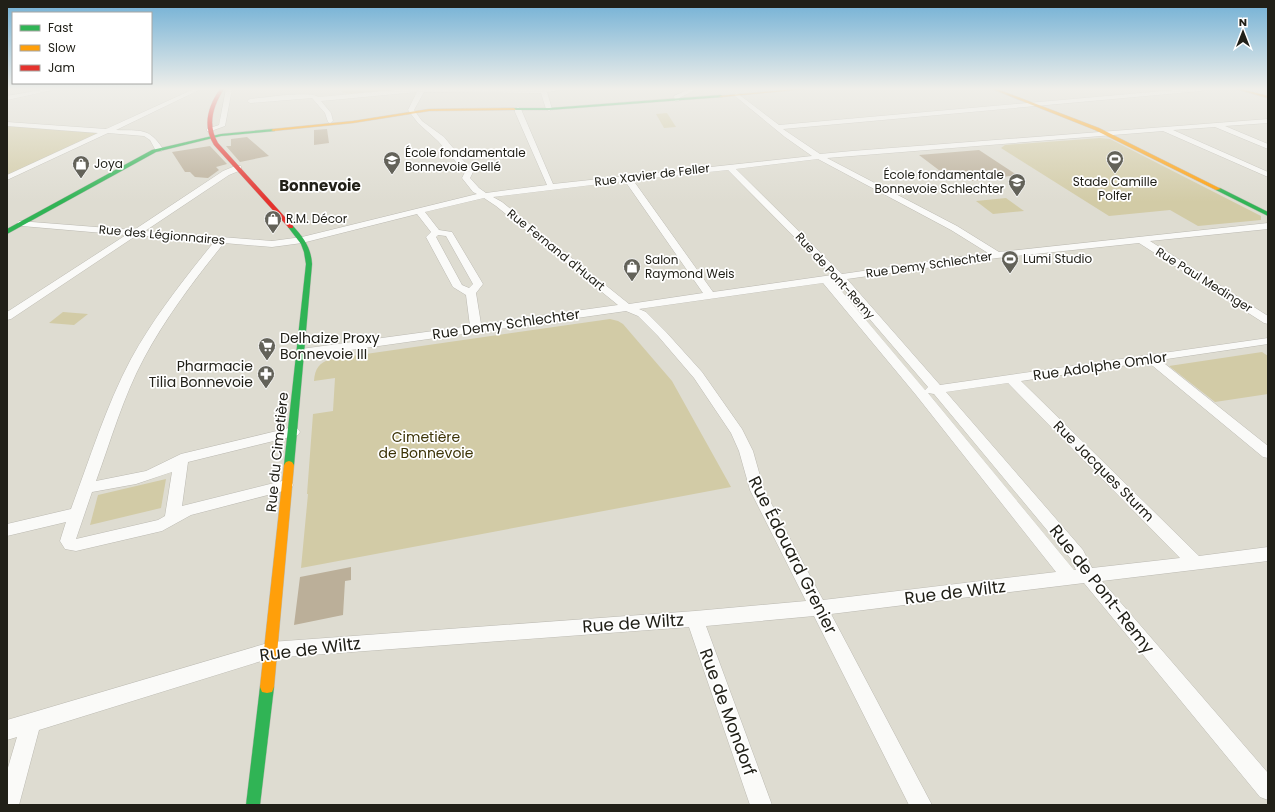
<svg xmlns="http://www.w3.org/2000/svg" width="1275" height="812" viewBox="0 0 1275 812" font-family="Poppins,sans-serif">
	<style>
		.green { fill: #d2cba6 }
		.building { fill: #bbaf99 }
		.lines { fill: none; stroke-linecap: round; stroke-linejoin: round }
		.street-casing { stroke: #bcbab2; stroke-width: 1 }
		.fast-casing { stroke: #bcbab2; stroke-width: 1 }
		.slow-casing { stroke: #bcbab2; stroke-width: 1 }
		.jam-casing { stroke: #bcbab2; stroke-width: 1 }
		.street { fill: #fafaf8; fill-rule: evenodd }
		.fast { fill: #30b455; fill-rule: evenodd }
		.slow { fill: #ff9f0a; fill-rule: evenodd }
		.jam { fill: #e5322d; fill-rule: evenodd }
		.labels { text-anchor: middle; stroke-width: 3.5; stroke-linejoin: round; paint-order: stroke }
		.far-poi-label { font-size: 12px; fill: #212018; stroke: #fff; text-anchor: start }
		.far-street-label { font-size: 12px; fill: #212018; stroke: #fff }
		.street-label { font-size: 14px; fill: #212018; stroke: #fff }
		.poi-label { font-size: 14px; fill: #212018; stroke: #fff; text-anchor: start }
		.park-label { font-size: 14px; fill: #3c3306; stroke: #fff }
		.far-district-label { font-size: 15px; font-weight: bold; fill: #212018; stroke: #fff }
		.near-street-label { font-size: 17px; fill: #212018; stroke: #fff }
	</style>
	<rect width="100%" height="100%" fill="#dedcd1"/>
	<g class="green">
		<polygon points="339,89 416,89 353,94 343,93"/>
		<polygon points="667,113 676,127 664,128 656,114"/>
		<polygon points="7,124 106,131 7,177"/>
		<polygon points="1100,138 1110,139 1261,216 1261,220 1198,226 1170,210 1109,216 1001,148 1005,145"/>
		<polygon points="1006,198 1024,211 993,214 976,201"/>
		<polygon points="63,312 88,314 74,325 49,323"/>
		<path d="M610 319 618 321 623 324 672 381 731 487 301 568 308 494H307L313 414 333 411 335 378 314 381C315 368 319 363 331 359Z"/>
		<polygon points="1262,352 1268,356 1268,394 1215,402 1169,366"/>
		<polygon points="166,479 161,508 90,525 98,495"/>
	</g>
	<g class="building">
		<polygon points="327,129 329,143 314,145 314,130"/>
		<polygon points="247,137 269,156 240,162 226,146 231,146 231,139"/>
		<polygon points="210,146 227,164 216,167 219,170 208,178 195,177 190,172 185,172 172,152"/>
		<polygon points="979,150 1017,175 973,181 970,179 952,180 919,155"/>
		<polygon points="351,567 351,580 345,581 343,615 294,625 300,577"/>
	</g>
	<g class="lines">
		<g class="street-casing">
			<g id="street">
				<polygon points="47,89 57,89 7,100 7,96"/>
				<path d="M194 89H201L116 130C140 131 149 127 163 149L162 151H156L150 140 144 136 108 133 7 180V175L98 133 7 126V122L106 129Z"/>
				<polygon points="226,89 232,89 225,126 211,131 207,131 207,129 219,125"/>
				<path d="M406 89H562L561 90 547 92 552 109 549 111 546 109 541 93 424 92 414 110 422 121 444 137 473 172 470 178 479 188 486 193 547 185 515 112V109L518 107 521 109 553 184 812 156 785 137 735 96 734 95 737 93 779 125 1186 89H1204L1201 91 783 129 820 154 852 151 1268 119V123L1225 126 1268 144V149L1215 127 1173 130 1268 172V177L1163 131 827 158 957 226 999 252 1268 223V229L1150 241 1268 316V324L1264 323 1139 243 997 258 847 279 940 385 1268 338V344L1160 360 1268 446V458L1263 457 1148 362 1021 381 1199 556 1268 547V561L1102 581 1268 773V800L1260 797 1084 583 831 614 932 805H909L814 616 706 626 772 805H750L689 627 271 658 39 730 19 805H7V771L17 737 7 740V720L271 642 695 611 806 601 750 490 739 451 731 433 694 378 658 336 638 316 626 311 301 357 297 356 295 353 297 350 301 349 470 326 466 295 453 287 426 237 431 232 417 214 302 243 272 247 224 243C195 279 166 317 144 358 123 397 111 440 96 481L146 471 181 454 293 427 298 429 300 432 298 435 188 462 182 506 286 480 291 481 293 485 291 489 191 515 162 531 76 551 65 549 60 541 66 522 7 536V524L71 509C90 458 106 406 131 359 154 317 184 279 214 242L137 235 11 319 7 320V312L126 235 22 226 17 223 19 221 134 230 223 171 235 166H241V170L229 175 145 231 272 241 302 237 477 194 473 192 462 178 465 172 438 141 418 123 408 110 417 92 321 101 331 113 333 121 330 123 328 122 325 113 312 98 250 103 247 101 250 99C261 98 312 90 318 97ZM818 159 951 230 988 253 842 274 736 169ZM728 170 832 275 713 292 633 180ZM625 181 703 293 629 304 502 202 493 197ZM484 198 496 206 618 305 481 324 476 293 483 284 452 232 439 230 425 212ZM438 235 446 236 473 284 469 288 462 285 436 237ZM833 281H837L928 387 925 390ZM823 283 916 395 1056 572 823 600 764 490 753 451 742 429 702 372 666 332 646 312 639 309ZM1008 383 1180 558 1092 568 1083 550 946 392ZM928 393 934 394 1071 559 1076 570H1074ZM172 472 165 516 158 520 76 539 92 492 136 484Z"/>
				<polygon points="690,89 697,89 679,98 679,101 675,101 674,96"/>
			</g>
		</g>
		<g class="fast-casing">
			<g id="fast">
				<polygon points="721,95 723,97 549,110 514,110 512,109 514,108 549,108"/>
				<polygon points="273,129 275,130 275,131 221,136 156,152 7,234 7,229 152,150 221,134"/>
				<polygon points="1216,188 1220,188 1268,212 1268,216 1216,190"/>
				<path d="M289 226H293C304 238 311 248 312 264L294 465 292 468H286L284 465 306 264 304 252 301 244 288 227Z"/>
				<polygon points="267,681 272,682 274,687 260,805 246,805 260,687 262,682"/>
			</g>
		</g>
		<g class="slow-casing">
			<g id="slow">
				<polygon points="796,89 807,89 721,97 719,96"/>
				<polygon points="992,89 997,89 1099,128 1221,189 1216,190 1095,130"/>
				<polygon points="1236,89 1241,89 1268,96 1268,98"/>
				<polygon points="514,108 516,110 429,111 353,123 273,131 271,130 273,129 353,121 429,109"/>
				<polygon points="289,461 292,462 294,465 274,687 272,692 267,693 262,692 260,687 284,465 286,462"/>
			</g>
		</g>
		<g class="jam-casing">
			<path id="jam" d="M220 89H224C213 106 207 125 218 143L293 226V228H289L214 145C202 126 208 106 220 89Z"/>
		</g>
		<use href="#street" class="street"/>
		<use href="#fast" class="fast"/>
		<use href="#slow" class="slow"/>
		<use href="#jam" class="jam"/>
	</g>
	<linearGradient id="sky" x2="0" y2="1"><stop stop-color="#71b0d5"/><stop offset="0.44" stop-color="#f0efea"/><stop offset="1" stop-color="#f0efea" stop-opacity="0"/></linearGradient>
	<rect width="1275" height="202" fill="url(#sky)"/>
	<defs>
		<g id="stadium-pin" transform="scale(0.9)"><path d="M0 17L-7.5 6A9.5 9.5 0 1 1 7.5 6Z" fill="#636259" stroke="#fff"/><path d="M0-5a6.5 5 0 1 0 0 10a6.5 5 0 1 0 0-10ZM-3.5-1.8h7v3.6h-7Z" fill="#fff"/></g>
		<g id="school-pin" transform="scale(0.9)"><path d="M0 17L-7.5 6A9.5 9.5 0 1 1 7.5 6Z" fill="#636259" stroke="#fff"/><path d="M0-5L7-2L0 1L-7-2ZM-4 1L0 2.5L4 1V4Q0 6-4 4Z" fill="#fff"/></g>
		<g id="shop-pin" transform="scale(0.9)"><path d="M0 17L-7.5 6A9.5 9.5 0 1 1 7.5 6Z" fill="#636259" stroke="#fff"/><path d="M-5-2.5h2.3a2.7 3.5 0 0 1 5.4 0H5L5.5 6h-11ZM-1.5-2.5h3a1.5 2.3 0 0 0-3 0Z" fill="#fff"/></g>
		<g id="supermarket-pin" transform="scale(0.9)"><path d="M0 17L-7.5 6A9.5 9.5 0 1 1 7.5 6Z" fill="#636259" stroke="#fff"/><path d="M-6-5.5h2.5l.6 2H6L4.5 2H-2.5L-4.4-4H-6ZM-1.5 3.2a1.3 1.3 0 1 0 .1 0ZM3 3.2a1.3 1.3 0 1 0 .1 0Z" fill="#fff"/></g>
		<g id="pharmacy-pin" transform="scale(0.9)"><path d="M0 17L-7.5 6A9.5 9.5 0 1 1 7.5 6Z" fill="#636259" stroke="#fff"/><path d="M-2-6h4v4h4v4h-4v4h-4v-4h-4v-4h4Z" fill="#fff"/></g>
	</defs>
	<g fill-rule="evenodd">
		<use href="#stadium-pin" x="1115" y="159"/>
		<use href="#school-pin" x="392" y="160"/>
		<use href="#shop-pin" x="81" y="164"/>
		<use href="#school-pin" x="1017" y="182"/>
		<use href="#shop-pin" x="273" y="219"/>
		<use href="#stadium-pin" x="1010" y="259"/>
		<use href="#shop-pin" x="632" y="267"/>
		<use href="#supermarket-pin" x="267" y="346"/>
		<use href="#pharmacy-pin" x="266" y="374"/>
	</g>
	<g class="labels">
		<g class="far-poi-label">
			<text x="405" y="157">École fondamentale<tspan x="405" dy="14">Bonnevoie Gellé</tspan></text>
			<text x="94" y="168">Joya</text>
			<text x="1004" y="179" text-anchor="end">École fondamentale<tspan x="1004" dy="14">Bonnevoie Schlechter</tspan></text>
			<text x="1115" y="186" text-anchor="middle">Stade Camille<tspan x="1115" dy="14">Polfer</tspan></text>
			<text x="286" y="223">R.M. Décor</text>
			<text x="1023" y="263">Lumi Studio</text>
			<text x="645" y="264">Salon<tspan x="645" dy="14">Raymond Weis</tspan></text>
		</g>
		<g class="far-street-label">
			<text transform="translate(652 175) rotate(-7)" y="4">Rue Xavier de Feller</text>
			<text transform="translate(162 235) rotate(5)" y="4">Rue des Légionnaires</text>
			<text transform="translate(556 250) rotate(39)" y="4">Rue Fernand d'Huart</text>
			<text transform="translate(929 265) rotate(-8)" y="4">Rue Demy Schlechter</text>
			<text transform="translate(835 276) rotate(48)" y="4">Rue de Pont-Remy</text>
			<text transform="translate(1204 280) rotate(32)" y="4">Rue Paul Medinger</text>
		</g>
		<g class="street-label">
			<text transform="translate(506 324) rotate(-8)" y="5">Rue Demy Schlechter</text>
			<text transform="translate(1100 366) rotate(-8)" y="5">Rue Adolphe Omlor</text>
			<text transform="translate(277 452) rotate(-84)" y="5">Rue du Cimetière</text>
			<text transform="translate(1104 471) rotate(45)" y="5">Rue Jacques Sturm</text>
		</g>
		<g class="poi-label">
			<text x="280" y="343">Delhaize Proxy<tspan x="280" dy="16">Bonnevoie III</tspan></text>
			<text x="253" y="371" text-anchor="end">Pharmacie<tspan x="253" dy="16">Tilia Bonnevoie</tspan></text>
		</g>
		<g class="park-label">
			<text x="426" y="442">Cimetière<tspan x="426" dy="16">de Bonnevoie</tspan></text>
		</g>
		<g class="far-district-label">
			<text x="320" y="191">Bonnevoie</text>
		</g>
		<g class="near-street-label">
			<text transform="translate(793 555) rotate(63)" y="6">Rue Édouard Grenier</text>
			<text transform="translate(1102 589) rotate(52)" y="6">Rue de Pont-Remy</text>
			<text transform="translate(955 592) rotate(-7)" y="6">Rue de Wiltz</text>
			<text transform="translate(633 623) rotate(-4)" y="6">Rue de Wiltz</text>
			<text transform="translate(310 649) rotate(-7)" y="6">Rue de Wiltz</text>
			<text transform="translate(728 712) rotate(70)" y="6">Rue de Mondorf</text>
		</g>
	</g>
	<rect width="1275" height="812" fill="none" stroke="#212018" stroke-width="16"/>
	<rect x="12" y="12" width="140" height="72" fill="#ffffff" stroke="#a6a6a3"/>
	<rect x="20" y="25" width="20" height="6" fill="#30b455" stroke="#a6a6a3"/>
	<text x="48" y="32" font-size="12" fill="#212018">Fast</text>
	<rect x="20" y="45" width="20" height="6" fill="#ff9f0a" stroke="#a6a6a3"/>
	<text x="48" y="52" font-size="12" fill="#212018">Slow</text>
	<rect x="20" y="65" width="20" height="6" fill="#e5322d" stroke="#a6a6a3"/>
	<text x="48" y="72" font-size="12" fill="#212018">Jam</text>
	<g transform="translate(1243 32)" stroke="#ffffff" stroke-width="3" paint-order="stroke">
	<path d="M0-3L7 15L0 10L-7 15Z" fill="#212018"/>
	<text y="-6" font-size="11" font-weight="bold" text-anchor="middle" fill="#212018">N</text>
	</g>
</svg>
